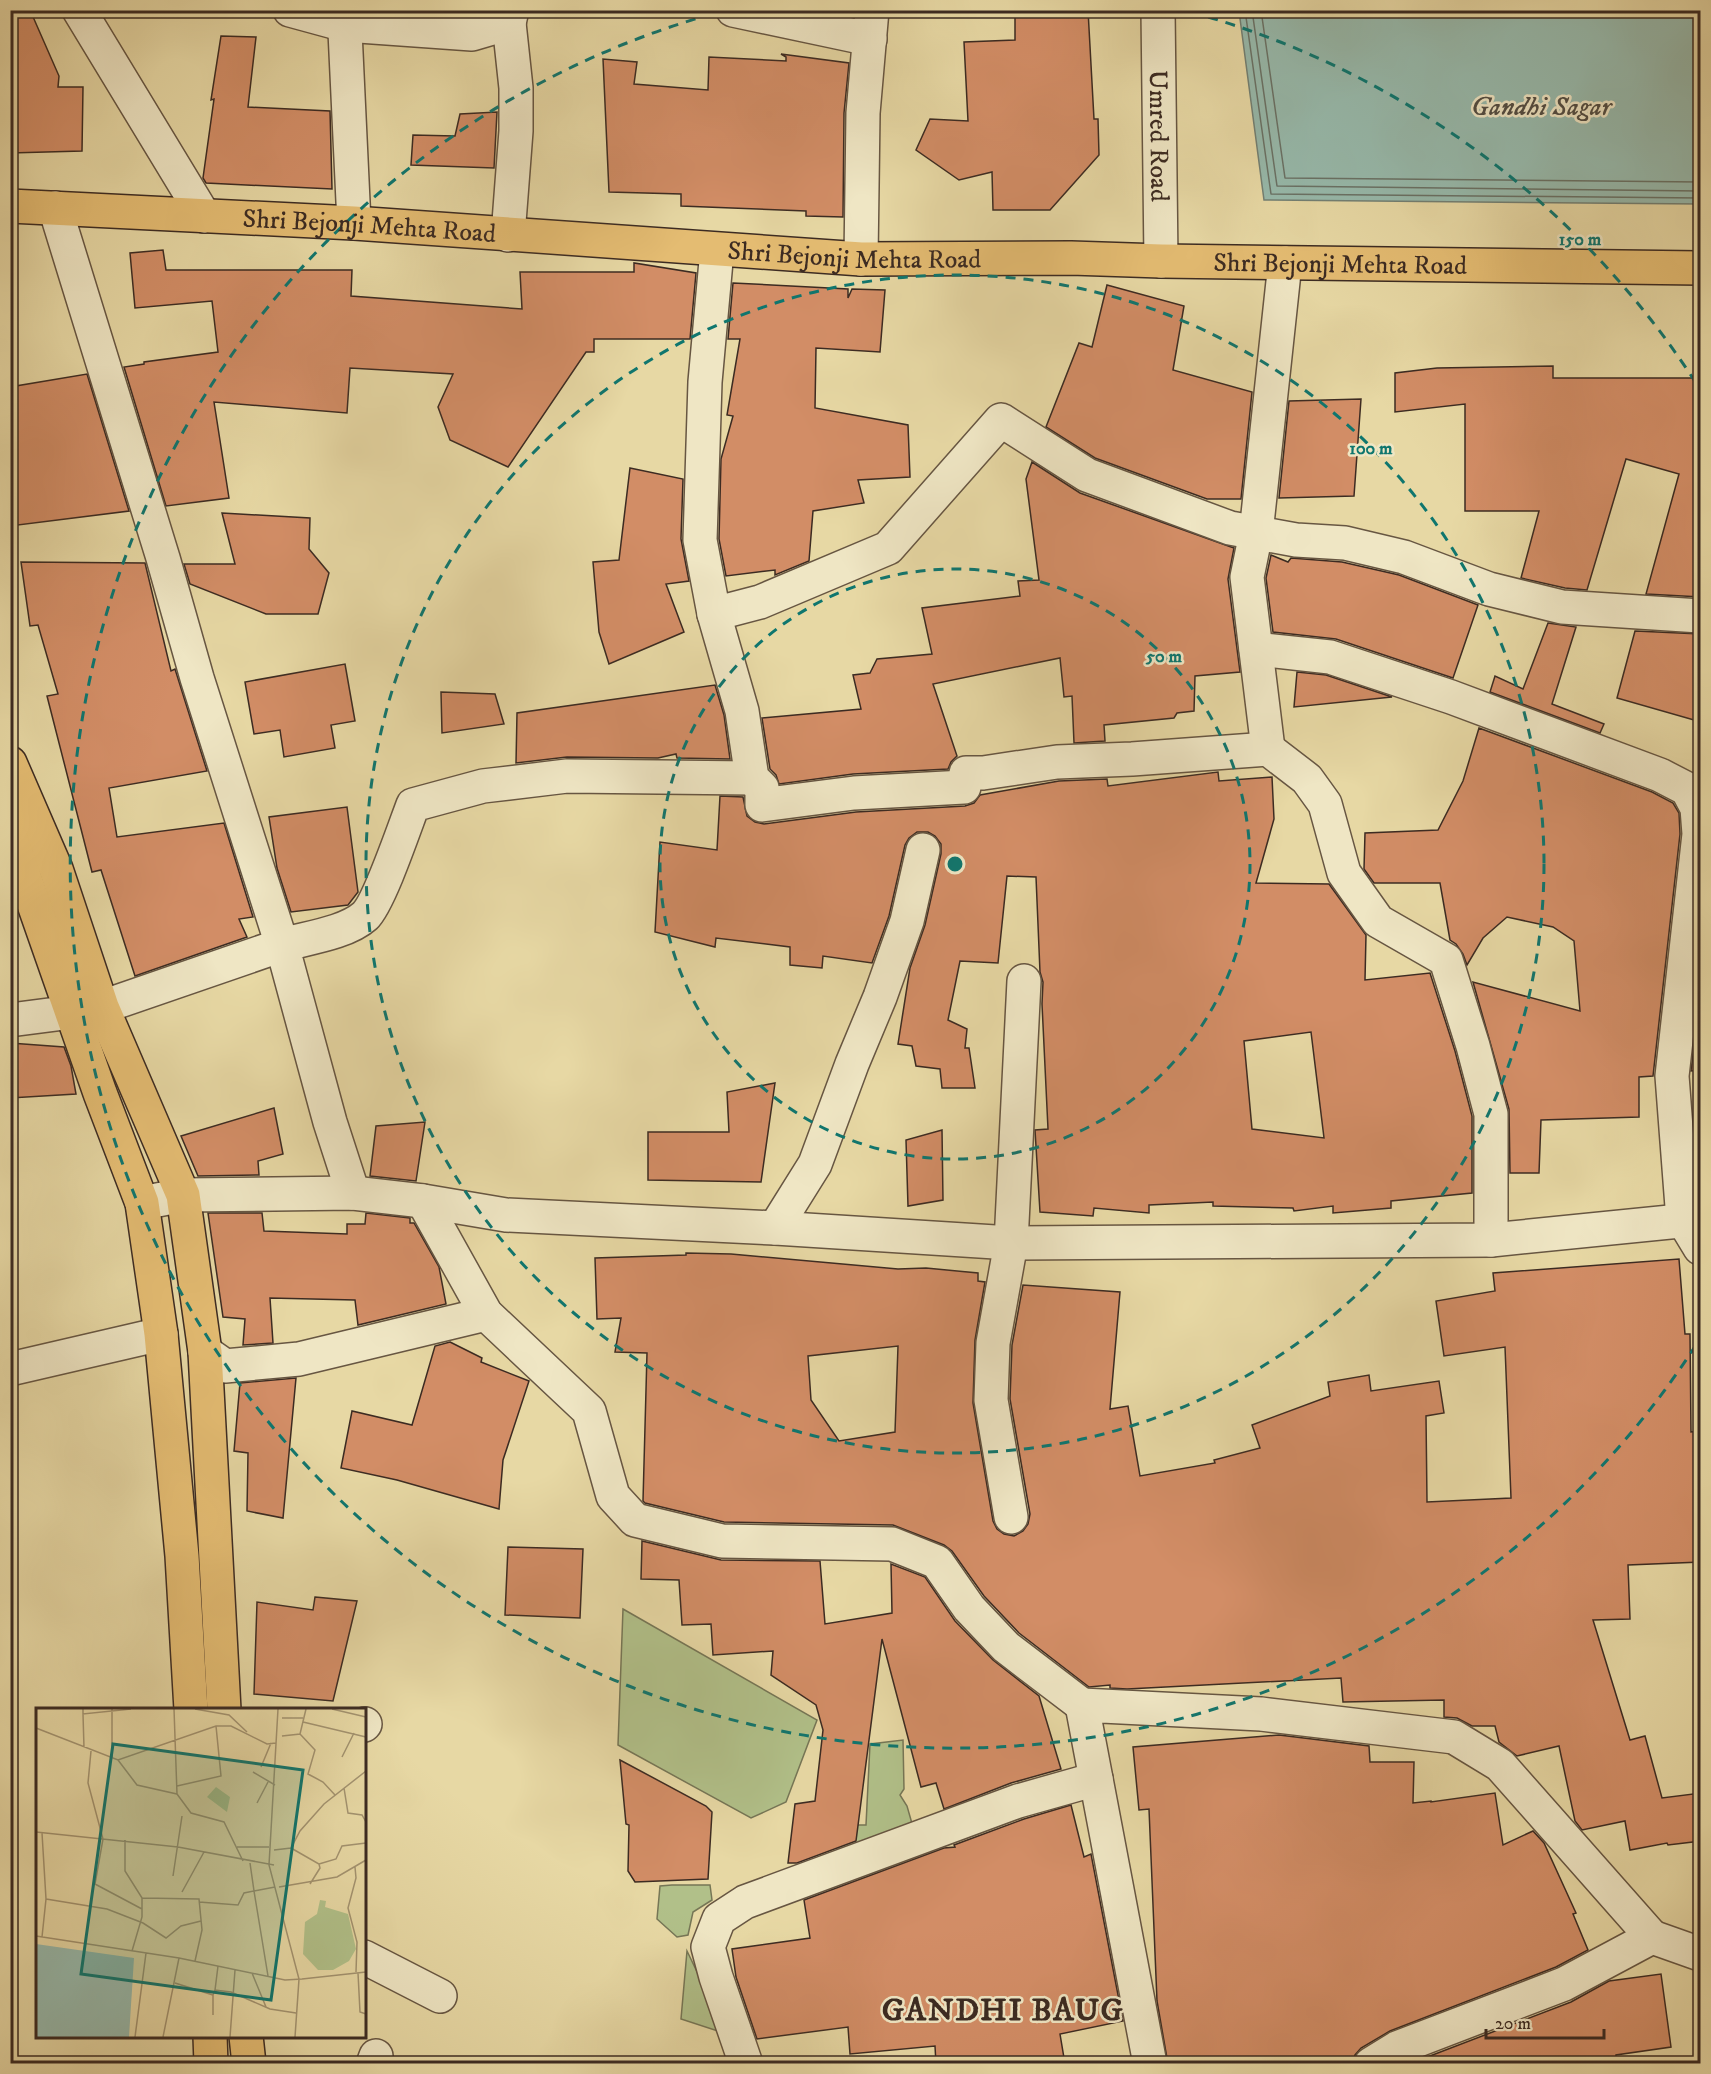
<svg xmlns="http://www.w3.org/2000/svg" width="1711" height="2074" viewBox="0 0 1711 2074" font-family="'IM FELL DW Pica',serif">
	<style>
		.green { fill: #b1c089; stroke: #767656; stroke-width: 1.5 }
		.water { fill: #97b9ab; stroke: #738074; stroke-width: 1.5 }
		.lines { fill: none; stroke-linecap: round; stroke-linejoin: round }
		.shore { stroke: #6a7266; stroke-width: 1.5 }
		.building { fill: #d28d66; stroke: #3c2b22; stroke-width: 1.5; fill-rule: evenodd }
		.minor-casing { stroke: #675642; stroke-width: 36 }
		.major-casing { stroke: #3c2b22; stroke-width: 36 }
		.minor { stroke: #efe6c4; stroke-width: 33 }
		.major { stroke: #e4bc72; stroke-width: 33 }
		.ring { fill: none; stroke: #0f766e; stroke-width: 3; stroke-dasharray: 10 8 }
		.labels { text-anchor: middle; stroke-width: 5; stroke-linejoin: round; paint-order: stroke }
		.street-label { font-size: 26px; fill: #3c2b22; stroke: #efe6c4 }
		.water-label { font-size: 27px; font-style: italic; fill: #534e44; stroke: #efe6c4 }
		.district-label { font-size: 32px; font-weight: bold; letter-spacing: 1.5px; fill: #3c2b22; stroke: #efe6c4 }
		.inset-road { fill: none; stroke: #a39370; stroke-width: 1.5 }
		.view { fill: #0f766e; fill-opacity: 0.15; stroke: #0f766e; stroke-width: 3 }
		.inset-edge { fill: none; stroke: #3c2b22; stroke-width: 3 }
		.centre { fill: #0f766e; stroke: #efe6c4; stroke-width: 3 }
		.ring-label { font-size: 18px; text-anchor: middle; font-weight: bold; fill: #0f766e; stroke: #efe6c4; stroke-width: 5; stroke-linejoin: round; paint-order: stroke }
	</style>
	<rect width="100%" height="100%" fill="#e7d8a4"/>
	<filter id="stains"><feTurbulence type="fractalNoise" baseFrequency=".00333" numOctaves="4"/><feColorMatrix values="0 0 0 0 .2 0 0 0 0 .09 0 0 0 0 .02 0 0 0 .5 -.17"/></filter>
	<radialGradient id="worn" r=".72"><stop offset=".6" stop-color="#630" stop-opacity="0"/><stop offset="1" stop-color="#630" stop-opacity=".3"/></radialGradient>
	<g class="green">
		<polygon points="623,1609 817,1720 786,1802 751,1818 618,1745"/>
		<polygon points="903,1740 904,1789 900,1795 907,1806 913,1827 838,1853 838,1825 866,1825 870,1744"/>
		<polygon points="672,1885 710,1885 712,1900 693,1912 688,1935 677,1937 657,1919 660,1886"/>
		<polygon points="687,1951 727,2034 681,2019"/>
	</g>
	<polygon class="water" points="1239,11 1700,11 1700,204 1264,200"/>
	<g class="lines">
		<g class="shore">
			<polyline points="1245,10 1271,194 1700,198"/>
			<polyline points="1252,10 1277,186 1700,191"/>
			<polyline points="1261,10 1285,178 1700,182"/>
		</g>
	</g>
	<g class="building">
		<polygon points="10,10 30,10 59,76 58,87 83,87 82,151 10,153"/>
		<polygon points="1015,10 1088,10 1094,119 1098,119 1099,155 1050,210 993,210 992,172 959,180 916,150 930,119 968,121 964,42 1015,40"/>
		<polygon points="221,36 256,37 248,107 330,111 332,189 206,183 203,178 214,99 211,100"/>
		<polygon points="781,54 849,63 844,113 843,217 806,216 806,211 681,206 681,194 609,192 603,59 637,62 634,84 708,90 709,57 786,61 786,57"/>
		<polygon points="497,112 494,168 411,165 413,135 455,136 460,114"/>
		<polygon points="163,250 166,270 352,270 351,296 522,309 520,272 634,272 634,263 696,273 690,339 594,339 594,352 586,352 508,467 450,440 438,407 453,374 350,368 347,413 214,402 229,498 166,506 124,367 144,364 144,362 218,352 212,301 135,308 130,253"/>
		<polygon points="733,283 848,289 848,298 852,289 885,290 880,352 816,348 815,408 908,425 910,477 858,480 864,503 813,511 809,561 775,575 775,570 726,576 719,539 721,459 733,416 727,415 740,339 728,339"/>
		<polygon points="1107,285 1184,306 1173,370 1252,392 1241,499 1207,499 1095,458 1046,427 1079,343 1092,347"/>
		<polygon points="1553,366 1553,378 1701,378 1701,597 1646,594 1679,474 1626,459 1587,590 1565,588 1521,578 1539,511 1465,511 1465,404 1395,412 1395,373 1437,368"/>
		<polygon points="87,374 129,511 10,526 10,387"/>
		<polygon points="1361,399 1354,496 1279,498 1289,401"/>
		<polygon points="1032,462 1080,493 1234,548 1228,579 1240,672 1195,676 1194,711 1177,713 1174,718 1104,725 1105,741 1074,743 1072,696 1064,697 1060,658 933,684 957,756 951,762 948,769 853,774 779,784 776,775 770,769 762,718 861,709 853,675 870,673 877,659 932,654 922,608 1020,596 1018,581 1039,580 1026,479"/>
		<polygon points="630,468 683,479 681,539 689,581 666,584 684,632 609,664 599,632 593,562 619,560"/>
		<polygon points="222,513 310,518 309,549 329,573 318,614 266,614 190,584 184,564 235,564"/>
		<polygon points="1271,555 1288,562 1291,558 1342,562 1399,575 1478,605 1453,678 1336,639 1273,632 1266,578"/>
		<polygon points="21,562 145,563 171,671 175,669 207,771 109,788 117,837 224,823 253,917 239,919 247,937 135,976 101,870 92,872 47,696 58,694 38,625 30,626"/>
		<polygon points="1548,623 1576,627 1552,704 1604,724 1600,733 1490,692 1495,676 1523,689"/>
		<polygon points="1635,631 1701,634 1701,722 1617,698"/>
		<polygon points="345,664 355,721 331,725 335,748 284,757 280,730 254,734 245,682"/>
		<polygon points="1297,672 1326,675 1392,697 1294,707"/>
		<polygon points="715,685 724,715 730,759 677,758 676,754 658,758 567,757 516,763 517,713"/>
		<polygon points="441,692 495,694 504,724 442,733"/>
		<polygon points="1479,728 1652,792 1673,803 1679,813 1680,834 1653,1076 1639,1077 1639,1117 1541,1120 1539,1173 1510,1173 1509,1109 1473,982 1580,1011 1574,941 1553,927 1507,917 1483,938 1467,965 1463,954 1456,944 1450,940 1440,883 1374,883 1364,869 1365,833 1438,830 1463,781"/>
		<path d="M1218 772 1219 781 1272 777 1274 819 1256 883 1329 884 1366 935 1365 980 1430 973 1455 1051 1472 1116V1193L1391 1201V1208L1333 1213V1206L1294 1211 1293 1208 1213 1206V1202L1149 1205V1213L1094 1208 1093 1216 1040 1212 1035 1130 1048 1129 1042 1004 1043 982 1040 972 1036 877 1007 876 998 963 960 961 948 1020 967 1029 965 1048H969L975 1088H942L940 1069 916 1066 912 1046 898 1044 910 968 925 925 941 854V844L935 836 928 832H917L909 838 905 845 889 916 872 963 823 956 822 968 790 965V947L716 938 715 947 655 932 660 842 717 850 720 796 743 797 747 816 755 822 764 824 856 812 965 806 974 803 980 795 1059 781 1107 779 1108 786ZM1311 1032 1324 1138 1252 1129 1244 1041Z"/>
		<polygon points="347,807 358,892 348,905 291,912 277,868 269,817"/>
		<polygon points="1701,990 1701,1070 1691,1071"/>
		<polygon points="10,1043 64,1047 71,1066 76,1094 10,1098"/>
		<polygon points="775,1083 761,1182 648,1180 648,1132 729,1132 727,1092"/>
		<polygon points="274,1108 283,1154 258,1161 259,1175 198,1176 181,1136"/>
		<polygon points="425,1122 416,1181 370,1176 376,1126"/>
		<polygon points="942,1130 943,1200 908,1206 906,1140"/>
		<polygon points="208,1213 262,1213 264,1231 347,1234 347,1224 365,1224 366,1213 410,1218 410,1223 414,1223 439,1267 446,1304 358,1325 355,1300 270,1298 273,1343 243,1345 245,1319 223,1317"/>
		<path d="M686 1253 731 1254 898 1269 926 1268 978 1273V1281L985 1282 975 1340 973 1403 993 1521 997 1529 1004 1534 1014 1536 1023 1531 1028 1524 1030 1514 1010 1399 1012 1345 1023 1285 1120 1292 1110 1409 1128 1406 1140 1476 1215 1463 1214 1460 1260 1448 1252 1425 1330 1396 1328 1382 1369 1375 1371 1391 1439 1381 1444 1413 1426 1416 1427 1502 1511 1498 1505 1347 1444 1356 1436 1301 1495 1291 1493 1273 1679 1259 1685 1334H1690L1691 1432 1701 1431V1468H1696L1701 1508V1562L1628 1565 1630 1619 1593 1620 1630 1740 1645 1736 1662 1798 1701 1793V1841L1668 1845 1667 1843 1630 1850 1625 1821 1582 1830 1575 1821 1559 1746 1517 1756 1499 1742 1495 1726H1472L1457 1718 1444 1717V1700L1343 1702 1341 1678 1127 1689 1110 1688V1685L1089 1687 1019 1633 984 1596 952 1551 944 1545 893 1525 724 1522 645 1503 643 1501 647 1353 615 1352 621 1318 597 1319 595 1258 686 1255ZM898 1346 895 1432 839 1441 811 1400 808 1356Z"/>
		<polygon points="450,1342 482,1358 481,1362 529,1381 503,1460 499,1509 397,1480 341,1468 352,1411 412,1425 435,1346"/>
		<polygon points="296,1378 283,1518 247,1511 248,1453 234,1451 240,1383"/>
		<polygon points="642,1541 721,1560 820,1561 825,1624 892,1613 891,1564 925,1577 955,1621 993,1660 1039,1696 1061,1769 1011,1783 944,1809 936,1783 921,1787 882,1639 856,1841 797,1863 788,1863 795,1804 815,1801 823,1730 816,1705 771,1675 773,1651 713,1655 711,1624 682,1625 679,1580 641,1579"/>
		<polygon points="508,1547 583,1549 580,1618 505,1615"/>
		<polygon points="315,1597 357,1601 333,1701 254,1694 257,1602 313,1610"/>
		<polygon points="1279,1735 1369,1746 1370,1762 1414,1762 1413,1803 1431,1801 1431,1802 1495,1793 1503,1845 1533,1831 1544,1843 1576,1913 1573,1914 1588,1950 1556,1967 1390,2031 1361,2048 1355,2055 1352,2064 1168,2064 1157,2001 1149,1809 1139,1810 1133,1747"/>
		<polygon points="620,1760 706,1806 712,1812 708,1879 635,1882 628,1871 629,1825 626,1824"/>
		<polygon points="1071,1805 1084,1857 1091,1854 1123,2021 1060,2034 1065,2064 936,2064 935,2046 850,2054 848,2027 757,2039 736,1977 732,1949 810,1938 804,1900 944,1848 955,1847 954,1845 1024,1819"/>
		<polygon points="1661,1974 1671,2047 1616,2055 1616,2059 1578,2064 1409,2064 1571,2002 1609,1981"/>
	</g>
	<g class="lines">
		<g class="minor-casing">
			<g id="minor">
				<polyline points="79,10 204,216"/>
				<polyline points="290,10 345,25 472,34 509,23 512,10"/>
				<polyline points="344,10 354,223"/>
				<polyline points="733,10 870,39"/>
				<path id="s1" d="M1158 10 1161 261"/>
				<polyline points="55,208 163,558 197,678 282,945 102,1007"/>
				<polyline points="508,235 516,131 516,88 509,23"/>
				<polyline points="717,250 705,382 700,540 714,614 742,711 752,778 762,788 762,805 854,793 964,787 966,773 983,773 1057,762 1132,759 1268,749 1307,779 1325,804 1344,873 1378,921 1446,960 1473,1046 1491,1114 1491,1240"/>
				<polyline points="861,259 863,113 872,10"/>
				<polyline points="714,614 760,602 888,548 1001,420 1087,475 1230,528 1296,540 1345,543 1404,557 1489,589 1562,607 1700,616"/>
				<polyline points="1256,649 1330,657 1451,697 1660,775 1687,789 1697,808 1699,834 1672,1076 1683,1220 1700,1248"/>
				<polyline points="1268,749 1247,577 1256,533 1285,263"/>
				<polyline points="10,1020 72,1012"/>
				<path d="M353 1193 330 1122 282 945C307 938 346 933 365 916 379 903 405 826 413 805L483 786 567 776 752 778"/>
				<polyline points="423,1201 486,1314 589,1411 613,1496 635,1520 722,1541 892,1544 937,1562 969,1608 1006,1647 1082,1705"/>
				<polyline points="142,1203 183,1195 353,1193 423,1201 506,1215 775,1228 1011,1243 1491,1240 1700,1219"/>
				<polyline points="775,1228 815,1164 852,1064 880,997 907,921 923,850"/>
				<polyline points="205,1352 225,1366 299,1359 486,1314"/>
				<polyline points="10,1369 161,1334"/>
				<polyline points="1011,1517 991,1400 993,1343 1011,1243 1024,981"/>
				<polyline points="364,1725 365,1724"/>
				<polyline points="364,1957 440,1996"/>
				<polyline points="373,2064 376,2056"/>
				<polyline points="746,2064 716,1977 708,1947 719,1919 745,1902 1018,1801 1096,1779"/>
				<polyline points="1150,2064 1082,1705 1261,1714 1454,1737 1500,1765 1652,1937"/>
				<polyline points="1371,2064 1397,2048 1564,1984 1652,1937 1700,1954"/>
			</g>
		</g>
		<g class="major-casing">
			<g id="major">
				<path id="s2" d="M10 206 354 223 861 259 1071 258 1161 261 1700 268"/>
				<polyline points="10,763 56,869 102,1007 183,1195 205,1352 224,1710"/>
				<polyline points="10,836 100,1093 142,1203 161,1334 182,1556 191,1710"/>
				<polyline points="210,2036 211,2064"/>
				<polyline points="246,2036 249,2064"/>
			</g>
		</g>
		<use href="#minor" class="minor"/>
		<use href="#major" class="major"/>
	</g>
	<g class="ring">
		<circle cx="955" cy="864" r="295"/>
		<circle cx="955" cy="864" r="589"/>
		<path d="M1696 1345A884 884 0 1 1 719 12M1191 12A884 884 0 0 1 1696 383"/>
	</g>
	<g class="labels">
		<g class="street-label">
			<text dy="9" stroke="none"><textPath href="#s1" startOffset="126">Umred Road</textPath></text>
			<text dy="9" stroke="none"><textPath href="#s2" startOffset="360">Shri Bejonji Mehta Road</textPath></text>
			<text dy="9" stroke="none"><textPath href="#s2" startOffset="846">Shri Bejonji Mehta Road</textPath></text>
			<text dy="9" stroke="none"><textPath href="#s2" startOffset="1332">Shri Bejonji Mehta Road</textPath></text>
		</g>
		<g class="water-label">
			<text x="1541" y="115">Gandhi Sagar</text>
		</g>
		<g class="district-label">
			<text x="1003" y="2020">GANDHI BAUG</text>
		</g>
	</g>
	<g transform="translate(36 1708)">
		<rect width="330" height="330" fill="#e7d8a4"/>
		<path d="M180 79 194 89 191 104 171 89ZM284 192 290 193 289 199 312 206 320 241 313 253 297 262H282L267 246 269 214 281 206Z" fill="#b1c089"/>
		<path d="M0 236 98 250 93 329H0Z" fill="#97b9ab"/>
		<path class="inset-road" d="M47 1V6L95 1M159 1 193 7 211 24M242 1 233 157 263 271 259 329M296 1 330 9M47 6 48 40M246 10H267M267 14 330 29M0 20 82 52 180 18H195L231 36 240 35M264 26 279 42 272 66 287 74 299 87M246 28 264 26 270 1M55 43 52 75 67 131 59 176 106 201M76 49V1M306 49 318 25M82 52 101 77 141 86 138 1M225 59 235 35M217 64 239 77M141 78 185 68 180 18M308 80 312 105 326 107 330 114M141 86 155 105 188 114 207 153M221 95 232 74M0 124 142 139 238 157M6 125 10 191 6 229M89 132V163L106 190 163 191 166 222 159 253M201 139H233M255 140 283 156 284 160 274 176M238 142 255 140 264 123 288 96 330 63M283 156 300 151 306 138 330 135M319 159 320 170 312 200 321 234 320 264M137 168 146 108M243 179 301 169 330 152M146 184 168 144M10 191 71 201 107 215 130 230 145 218 165 213M163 194 202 197 208 185 218 183 214 155M0 228 143 250 249 272 266 271M96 243 106 209V190M216 265 230 299M322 265 324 304 330 306M232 268 218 183 239 179M266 271 330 264M139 275 177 287 179 282 195 284 234 301 260 305M179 282 182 258M177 287V307M99 329 110 245M127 329 143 250M194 329 199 262"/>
		<path class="view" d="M77 36 267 62 235 292 45 266Z"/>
		<rect width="330" height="330" class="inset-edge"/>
	</g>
	<circle cx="955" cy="864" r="9" class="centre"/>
	<g class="ring-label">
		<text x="1580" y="245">150 m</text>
		<text x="1371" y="454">100 m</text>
		<text x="1164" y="662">50 m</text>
	</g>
	<rect width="1711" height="2074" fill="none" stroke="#e7d8a4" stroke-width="36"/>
	<rect x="12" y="12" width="1687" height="2050" fill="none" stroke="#3c2b22" stroke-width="3"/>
	<rect x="18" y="18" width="1675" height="2038" fill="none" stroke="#3c2b22" stroke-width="1.5"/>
	<path d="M1486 2029v9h118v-9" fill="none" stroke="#3c2b22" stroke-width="3"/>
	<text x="1495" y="2029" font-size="18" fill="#3c2b22" stroke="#efe6c4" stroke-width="4.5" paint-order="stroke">20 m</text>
	<rect width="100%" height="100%" filter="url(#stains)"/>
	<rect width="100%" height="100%" fill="url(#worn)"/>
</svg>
